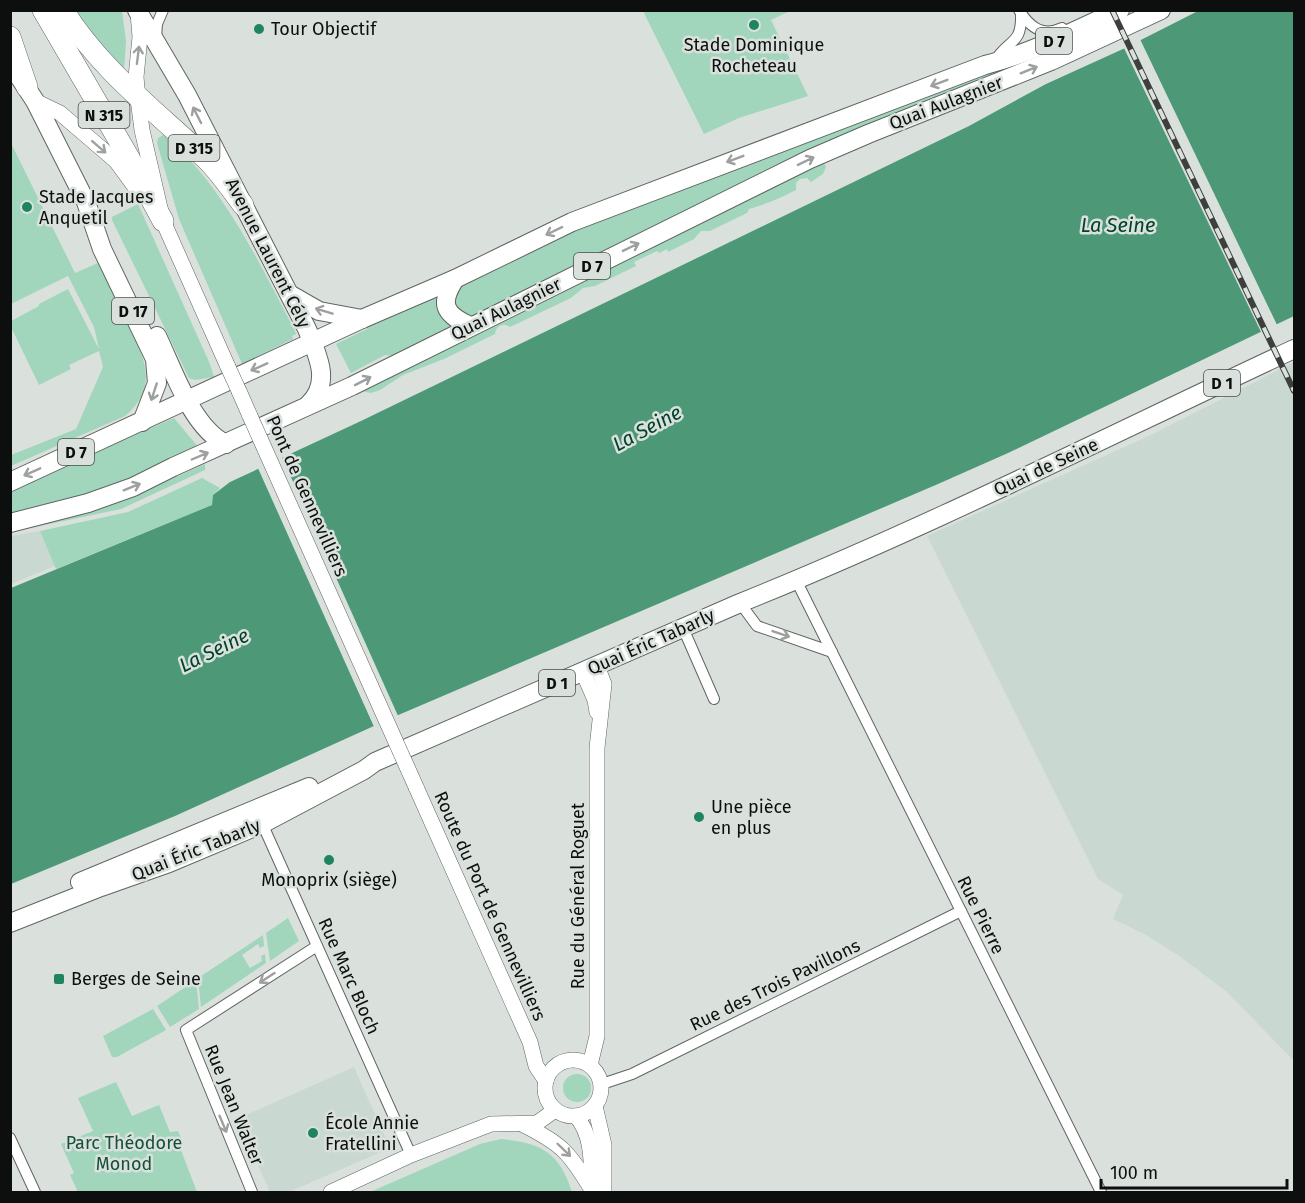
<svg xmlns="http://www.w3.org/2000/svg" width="1305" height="1203" viewBox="0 0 1305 1203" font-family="'Fira Sans',sans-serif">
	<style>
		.built { fill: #c9d8d0 }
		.green { fill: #a1d6bc }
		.water { fill: #4c9877 }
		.pier { fill: #dae1dd }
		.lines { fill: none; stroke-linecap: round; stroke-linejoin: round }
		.street-casing { stroke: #5f6561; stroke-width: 12 }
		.secondary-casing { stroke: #5f6561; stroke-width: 16 }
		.primary-casing { stroke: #5f6561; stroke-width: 20 }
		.highway-casing { stroke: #5f6561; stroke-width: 22 }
		.street { stroke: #fff; stroke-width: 10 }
		.secondary { stroke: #fff; stroke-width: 15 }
		.primary { stroke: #fff; stroke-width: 18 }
		.highway { stroke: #fff; stroke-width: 21 }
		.rail-casing { stroke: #3d403e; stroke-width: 6 }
		.rail { stroke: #dae1dd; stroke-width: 4; stroke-dasharray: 11; stroke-linecap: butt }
		.secondary-bridge-casing { stroke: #5f6561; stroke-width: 16; stroke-linecap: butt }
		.secondary-bridge { stroke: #fff; stroke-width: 15 }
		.oneway { stroke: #9e9f9f }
		.poi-dot { fill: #1f855f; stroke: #dae1dd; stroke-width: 2 }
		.labels { text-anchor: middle; stroke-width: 5; stroke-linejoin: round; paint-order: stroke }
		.shield { fill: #dae1dd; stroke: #4a4e4c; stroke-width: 1.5 }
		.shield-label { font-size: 16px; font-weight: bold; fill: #0d0f0e }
		.poi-label { font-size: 18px; fill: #0d0f0e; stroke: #dae1dd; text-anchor: start }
		.street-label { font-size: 18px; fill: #0d0f0e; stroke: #dae1dd }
		.park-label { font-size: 18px; fill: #135039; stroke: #dae1dd }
		.water-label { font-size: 20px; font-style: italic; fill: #00422b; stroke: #dae1dd }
	</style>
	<rect width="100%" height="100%" fill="#dae1dd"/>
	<g class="built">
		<polygon points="1294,362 1294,1061 1227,992 1178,955 1144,934 1113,919 1123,895 1098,879 927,536 1151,435"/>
		<polygon points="40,531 55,566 11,584 11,536"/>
		<polygon points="354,1067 390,1148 289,1192 270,1192 237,1119"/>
	</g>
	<g class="green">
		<polygon points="71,11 122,11 126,41 124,71"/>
		<polygon points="643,11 790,11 771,20 808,96 739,118 704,134"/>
		<polygon points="1137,11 1144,11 1047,53 847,133 474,316 464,316 453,304 457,286 525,253 598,221 1104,26"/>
		<path d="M163 135 166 136C226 190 258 261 295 331L296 334 292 336 293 339 242 364 179 219 157 143 158 138Z"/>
		<path d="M10 141 75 273 98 263C107 281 116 300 125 318 142 353 162 385 125 416L11 466V455L76 429 103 367 99 351 69 365 71 369 39 385 11 327V321L39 306V304L68 289 99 349 94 327 68 276 11 304Z"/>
		<path d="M823 161 826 167 823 174 811 182 807 178 800 179 796 183V190C780 198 765 205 749 209L747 213 710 231H701L694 239 668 252 667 249 659 253 657 251 634 262 636 266 595 286 583 288 571 298 510 327C503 322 496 326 495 334L444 359 403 375 380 390 371 393 362 391Z"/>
		<polygon points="138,204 210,364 214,377 195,380 189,378 112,220 112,217"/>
		<polygon points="437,296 452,327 394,356 385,355 351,373 336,344 367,329 365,324"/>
		<polygon points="174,418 199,448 107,490 11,516 10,489"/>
		<polygon points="205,464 205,470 121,509 11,532 10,530 142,492"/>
		<polygon points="202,478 220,488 213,495 212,505 56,569 40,531 128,512"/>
		<polygon points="288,918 299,941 270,961 266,933"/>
		<polygon points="263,935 264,946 260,948 258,944 242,955 250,968 262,961 261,956 265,954 266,963 201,1007 198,978"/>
		<polygon points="196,980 199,1009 170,1027 157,1006"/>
		<polygon points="153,1009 166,1030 117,1057 112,1057 103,1036"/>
		<circle cx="577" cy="1088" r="14"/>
		<polygon points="116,1082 132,1116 159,1105 170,1132 178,1131 182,1140 179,1145 197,1192 78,1192 70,1175 74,1173 61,1144 93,1131 78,1098"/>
		<path d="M501 1139C541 1143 559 1152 572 1192H370L480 1144Z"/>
	</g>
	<polygon class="water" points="1198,11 1294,11 1294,316 1008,453 938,484 396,716 175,816 11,884 11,588 212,505 213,495 230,482 361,421 969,126 1046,84 1123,49"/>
	<g class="pier">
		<polygon points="1139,37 1278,327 1262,334 1123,46"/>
		<polygon points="281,455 399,718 375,729 257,466"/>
	</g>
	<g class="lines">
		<g class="street-casing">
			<g id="street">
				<path d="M1019 10C1030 28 1043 37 1062 28"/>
				<polyline points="156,38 157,24 163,10"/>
				<path d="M997 58C1010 39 1022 44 1021 14"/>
				<polyline points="796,580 1101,1192"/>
				<polyline points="740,603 757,626 832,652"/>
				<polyline points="683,628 714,699"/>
				<polyline points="261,821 411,1155"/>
				<polyline points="602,1084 632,1074 961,911"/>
				<polyline points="10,1138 35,1192"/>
				<polyline points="252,1192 186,1030 317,946"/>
			</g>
		</g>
		<g class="secondary-casing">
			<g id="secondary">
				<polyline points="138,13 140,37 136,77 138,99 142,130 163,221 228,367"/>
				<polyline points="35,101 60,113 116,161 138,191"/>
				<polyline points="239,391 250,416"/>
				<polyline points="583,672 595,700 597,712"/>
				<polyline points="416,787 530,1042 536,1066 546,1081"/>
				<circle cx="573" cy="1088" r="28"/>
				<polyline points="590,1065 597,1036 597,748 604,684 597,666"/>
				<polyline points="595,1106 604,1145 604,1192"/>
				<path d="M576 1116C593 1136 591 1162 592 1187"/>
				<path d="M522 1124C562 1144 569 1152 592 1190"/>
				<polyline points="331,1192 411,1155 491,1124 537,1123 555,1110"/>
			</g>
		</g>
		<g class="primary-casing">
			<g id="primary">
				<path d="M137 10 187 95 307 329C317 354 332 382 309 404"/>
				<polyline points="18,75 35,101 86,202 102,249 155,359 157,383 142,422"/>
				<path d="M455 279C439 304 444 314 470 326"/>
				<polyline points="291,295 319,311 362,319"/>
				<path d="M157 336C173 369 192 428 226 444"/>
				<path d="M10 482 362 319 455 279 572 222 985 65C1032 53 1076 30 1120 10"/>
				<polyline points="10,523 88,503 133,487 173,467 352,386 810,159 868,134 1051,61 1161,10"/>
				<polyline points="80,882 309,787"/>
				<path d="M10 923 101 887 169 863 262 824 364 770 375 762 740 603C929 527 1110 435 1294 349"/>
			</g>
		</g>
		<g class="highway-casing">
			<g id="highway">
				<polyline points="43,10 128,156 163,221"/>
				<path d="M63 10C100 69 153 109 202 155 218 169 230 188 243 205"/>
				<polyline points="10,37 27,87"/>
			</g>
		</g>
		<use href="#street" class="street"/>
		<use href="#secondary" class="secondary"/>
		<use href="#primary" class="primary"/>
		<use href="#highway" class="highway"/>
		<g class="rail-casing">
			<polyline id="rail" points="1112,10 1294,391"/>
		</g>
		<use href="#rail" class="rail"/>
		<g class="secondary-bridge-casing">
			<g id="secondary-bridge">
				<polyline points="228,367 239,391"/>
				<polyline points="250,416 416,787"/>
			</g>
		</g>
		<use href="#secondary-bridge" class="secondary-bridge"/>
	</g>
	<defs><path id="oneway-shaft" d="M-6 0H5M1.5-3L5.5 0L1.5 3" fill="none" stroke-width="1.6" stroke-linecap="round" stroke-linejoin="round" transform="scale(1.5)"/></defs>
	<g class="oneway">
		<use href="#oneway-shaft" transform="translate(138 55) rotate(-83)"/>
		<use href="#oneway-shaft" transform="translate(1029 70) rotate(-22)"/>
		<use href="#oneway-shaft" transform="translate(939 83) rotate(159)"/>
		<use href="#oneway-shaft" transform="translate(197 115) rotate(-117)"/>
		<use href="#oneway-shaft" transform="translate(99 147) rotate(41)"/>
		<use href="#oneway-shaft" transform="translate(735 159) rotate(159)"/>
		<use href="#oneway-shaft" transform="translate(806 161) rotate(-26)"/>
		<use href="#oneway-shaft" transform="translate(554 231) rotate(154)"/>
		<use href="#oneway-shaft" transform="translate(631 247) rotate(-26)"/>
		<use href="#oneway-shaft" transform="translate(324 311) rotate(-163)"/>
		<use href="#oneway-shaft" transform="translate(259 367) rotate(156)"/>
		<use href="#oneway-shaft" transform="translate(363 381) rotate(-27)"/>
		<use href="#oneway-shaft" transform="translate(154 392) rotate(108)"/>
		<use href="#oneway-shaft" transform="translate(200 456) rotate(-23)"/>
		<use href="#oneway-shaft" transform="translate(32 472) rotate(156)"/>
		<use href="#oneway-shaft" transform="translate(132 487) rotate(-22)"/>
		<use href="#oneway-shaft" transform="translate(781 634) rotate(19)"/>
		<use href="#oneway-shaft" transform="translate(267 978) rotate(147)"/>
		<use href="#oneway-shaft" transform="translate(223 1124) rotate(67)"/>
		<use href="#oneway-shaft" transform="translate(564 1150) rotate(44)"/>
	</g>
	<g class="poi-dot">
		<circle cx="754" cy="25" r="6"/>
		<circle cx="259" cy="29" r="6"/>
		<circle cx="27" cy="207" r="6"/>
		<circle cx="699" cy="817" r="6"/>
		<circle cx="329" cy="860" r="6"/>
		<rect x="53" y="973" width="12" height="12" rx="3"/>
		<circle cx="313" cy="1133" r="6"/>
	</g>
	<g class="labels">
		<g class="shield">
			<rect x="1036" y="28" width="36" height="26" rx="4.5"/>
			<rect x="78.5" y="102" width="51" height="26" rx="4.5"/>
			<rect x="168.5" y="135" width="51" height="26" rx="4.5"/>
			<rect x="574" y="253" width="36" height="26" rx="4.5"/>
			<rect x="112" y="298" width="42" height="26" rx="4.5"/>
			<rect x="1204" y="370" width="36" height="26" rx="4.5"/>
			<rect x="58" y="439" width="36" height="26" rx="4.5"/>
			<rect x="539" y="670" width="36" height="26" rx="4.5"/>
		</g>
		<g class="shield-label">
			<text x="1054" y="47">D 7</text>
			<text x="104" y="121">N 315</text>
			<text x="194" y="154">D 315</text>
			<text x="592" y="272">D 7</text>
			<text x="133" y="317">D 17</text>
			<text x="1222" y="389">D 1</text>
			<text x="76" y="458">D 7</text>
			<text x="557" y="689">D 1</text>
		</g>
		<g class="poi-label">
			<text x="271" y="35">Tour Objectif</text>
			<text x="754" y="51" text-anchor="middle">Stade Dominique<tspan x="754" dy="21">Rocheteau</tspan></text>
			<text x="39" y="203">Stade Jacques<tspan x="39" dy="21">Anquetil</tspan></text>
			<text x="711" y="813">Une pièce<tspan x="711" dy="21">en plus</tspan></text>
			<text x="329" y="886" text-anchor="middle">Monoprix (siège)</text>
			<text x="71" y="985">Berges de Seine</text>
			<text x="325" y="1129">École Annie<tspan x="325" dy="21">Fratellini</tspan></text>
		</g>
		<g class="street-label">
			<text transform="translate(946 103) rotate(-21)" y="6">Quai Aulagnier</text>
			<text transform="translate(268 253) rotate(63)" y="6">Avenue Laurent Cély</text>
			<text transform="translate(506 309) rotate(-26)" y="6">Quai Aulagnier</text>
			<text transform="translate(1046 467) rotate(-25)" y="6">Quai de Seine</text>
			<text transform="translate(307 496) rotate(66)" y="6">Pont de Gennevilliers</text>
			<text transform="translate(651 642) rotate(-24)" y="6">Quai Éric Tabarly</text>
			<text transform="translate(196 850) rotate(-22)" y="6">Quai Éric Tabarly</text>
			<text transform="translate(578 896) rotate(-90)" y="6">Rue du Général Roguet</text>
			<text transform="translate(490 906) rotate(66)" y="6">Route du Port de Gennevilliers</text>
			<text transform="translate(981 915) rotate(64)" y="6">Rue Pierre</text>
			<text transform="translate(349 976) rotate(66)" y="6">Rue Marc Bloch</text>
			<text transform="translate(775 985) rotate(-26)" y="6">Rue des Trois Pavillons</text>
			<text transform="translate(234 1105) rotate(68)" y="6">Rue Jean Walter</text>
		</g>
		<g class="park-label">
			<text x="124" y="1149">Parc Théodore<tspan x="124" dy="21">Monod</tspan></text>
		</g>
		<g class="water-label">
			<text x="1118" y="232">La Seine</text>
			<text transform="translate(647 428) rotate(-28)" y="7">La Seine</text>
			<text transform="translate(214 650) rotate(-26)" y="7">La Seine</text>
		</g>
	</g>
	<rect width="1305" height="1203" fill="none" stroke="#0d0f0e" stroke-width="24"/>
	<path d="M1101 1179v9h186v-9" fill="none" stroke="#0d0f0e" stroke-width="3"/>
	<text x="1110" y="1179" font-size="18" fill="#0d0f0e" stroke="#dae1dd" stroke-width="4.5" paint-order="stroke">100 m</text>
</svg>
